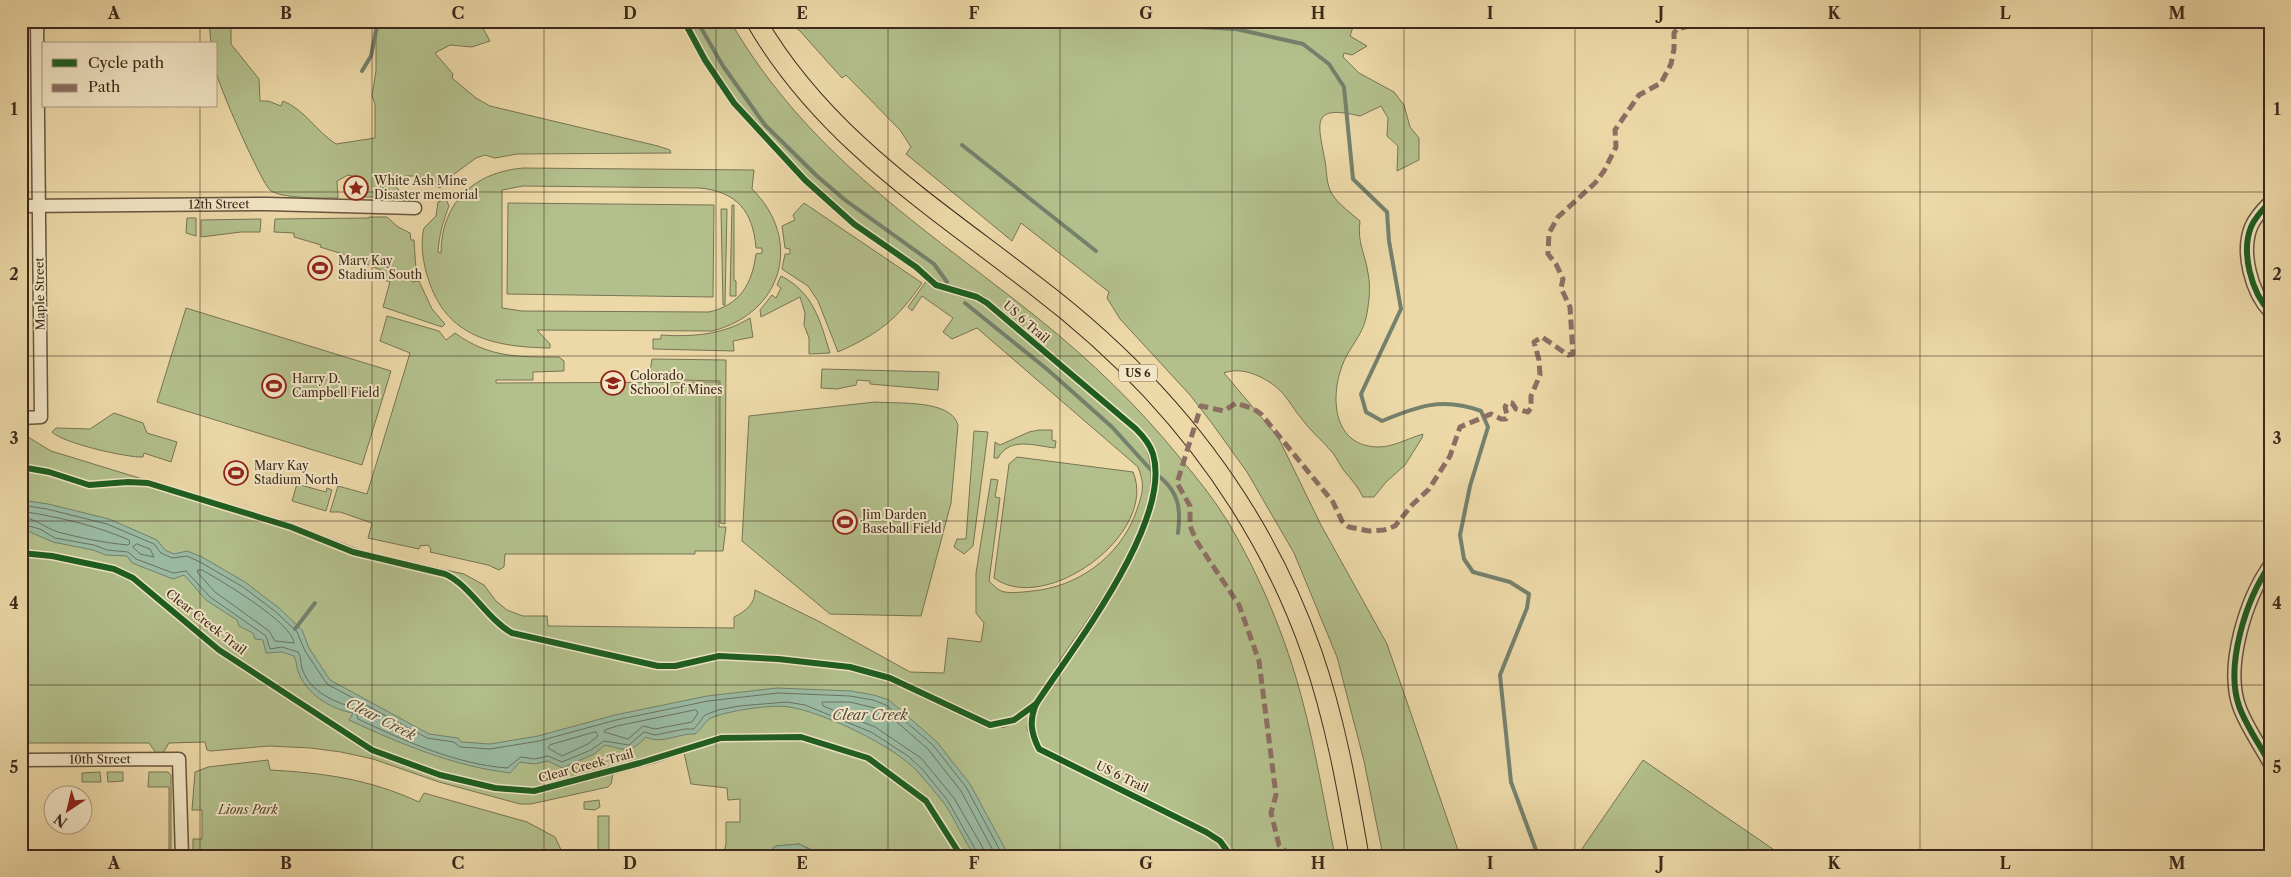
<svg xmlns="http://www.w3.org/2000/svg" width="2291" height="877" viewBox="0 0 2291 877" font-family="'Libre Caslon Text',serif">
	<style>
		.green { fill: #b3c08c; stroke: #787454; fill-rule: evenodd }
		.water { fill: #9abba3; stroke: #74816d }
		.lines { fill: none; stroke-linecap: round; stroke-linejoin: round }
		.shore { stroke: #6b7260; stroke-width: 1 }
		.stream { stroke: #74816d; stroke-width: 4 }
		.minor-casing { stroke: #68553f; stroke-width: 15 }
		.highway-casing { stroke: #3c291c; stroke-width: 21 }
		.minor { stroke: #f3e6c6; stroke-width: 12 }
		.highway { stroke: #edd9a8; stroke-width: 19 }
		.quiet { stroke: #8d6e63; stroke-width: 5; stroke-dasharray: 10 5; stroke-linecap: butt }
		.cycleway-casing { stroke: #f3e6c6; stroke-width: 9 }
		.cycleway { stroke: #1b5e20; stroke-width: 6 }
		.grid { fill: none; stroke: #3c291c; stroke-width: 1; stroke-opacity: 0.55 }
		.labels { text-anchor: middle; stroke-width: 4; stroke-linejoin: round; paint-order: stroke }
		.shield { fill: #f3e6c6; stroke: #73624f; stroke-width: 1 }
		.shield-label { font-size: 11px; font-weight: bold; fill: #3c291c }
		.poi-label { font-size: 12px; fill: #3c291c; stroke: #f3e6c6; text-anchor: start }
		.street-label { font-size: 12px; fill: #3c291c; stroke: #f3e6c6 }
		.park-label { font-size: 12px; font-style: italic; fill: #544732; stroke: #f3e6c6 }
		.water-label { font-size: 14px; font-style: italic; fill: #544e3e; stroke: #f3e6c6 }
		.neatline { fill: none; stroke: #3c291c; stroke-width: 2 }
		.grid-label { font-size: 16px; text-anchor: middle; font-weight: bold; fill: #3c291c }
	</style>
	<rect width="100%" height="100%" fill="#edd9a8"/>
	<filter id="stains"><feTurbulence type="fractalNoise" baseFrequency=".004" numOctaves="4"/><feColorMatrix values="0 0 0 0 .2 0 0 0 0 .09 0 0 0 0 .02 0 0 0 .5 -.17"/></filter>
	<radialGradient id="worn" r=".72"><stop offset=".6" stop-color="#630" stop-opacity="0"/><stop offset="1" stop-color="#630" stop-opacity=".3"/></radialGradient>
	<g class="green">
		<path d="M209 21H231V44L259 79 260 101H268L281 106 283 101C304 109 317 132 336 144L375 138V104L372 96 376 71V34L380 24 386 21H479L490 41 472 47 450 45 435 53 453 74 452 78 476 98 490 106 658 146 670 150 671 153 517 154 495 158 485 155 476 158 446 180 440 188 418 176H405L404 179 394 185 399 190 394 194 379 184 377 176 379 185 392 195 390 197H364V186L360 178 348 175 337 181 338 198C323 198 281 199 270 190 261 182 218 85 216 71 215 62 216 52 216 44H211Z"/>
		<path d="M687 21H730C809 156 921 225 1039 319 1091 361 1138 406 1180 458 1197 478 1214 499 1228 522 1260 576 1286 638 1302 699 1316 751 1324 803 1335 856H825L799 844 776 846 764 856H723L726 844V822H740V799L728 800 727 788 691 784 684 753 655 763 613 774 611 784 608 787 531 804H520L439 782 373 759 341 752 311 748 269 746 211 751 207 750 205 742 169 743 163 753H156L149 743H21V437H28L51 451 296 526 366 552 464 574 484 585 496 601 507 610 523 616H547L548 626 734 628V617C746 611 755 604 755 590L820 622 910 672 944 673 948 638 981 642 984 623 976 613V573L991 479 998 480 995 497 1000 498 989 581C992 584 997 589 1001 591 1009 594 1023 592 1032 591 1077 587 1118 558 1135 515 1142 495 1146 487 1138 467L977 328 952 339 943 332 953 318 922 296 912 311 908 307 927 280C942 296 965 291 983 303L1127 424C1146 441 1150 451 1151 477 1152 533 1093 611 1062 657 1052 673 1042 694 1028 707 1016 717 1005 721 989 721L1003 728 1029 714 1027 728 1031 740 1038 743 1032 724 1040 702C1078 644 1168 528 1156 458 1154 445 1146 435 1137 426L984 296 938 283 918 263 857 223 809 179 741 107 716 72Z"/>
		<path d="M782 21H1355L1350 36 1367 46 1352 55 1344 53 1343 57 1359 73 1394 92 1404 105 1410 127 1419 138V160L1397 171 1398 146 1387 136 1388 118 1381 106 1360 116C1310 104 1318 123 1325 161 1327 172 1326 184 1332 194 1339 205 1351 213 1360 221 1357 243 1365 253 1368 273 1371 287 1369 304 1366 318 1362 336 1348 349 1342 366 1330 398 1333 447 1379 447 1393 447 1409 438 1423 434L1422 438 1405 465 1386 482 1374 497H1363C1358 487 1352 480 1345 472 1340 466 1337 458 1332 452 1323 441 1310 431 1301 418 1291 406 1285 392 1271 383 1257 374 1240 367 1224 373L1278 437 1321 525 1387 644 1460 856H1383L1364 761 1337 657 1294 553 1247 472 1211 422 1190 395 1120 319 1107 298 1109 292 1021 223 1012 241 906 154 911 147 900 130 846 75 842 78 800 31 796 28 785 27Z"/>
		<path d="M523 168 754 170 752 189C804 240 782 314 712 331L537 330 550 344V348C495 347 446 338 428 278 423 263 420 243 424 228L436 216 438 202 446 199 449 206C443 222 439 235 438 252L441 253C441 203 474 172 523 168ZM523 186 700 188C737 192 753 211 756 248H762V253L756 254C752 284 740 305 709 312L522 311 502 308V190Z"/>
		<polygon points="508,203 714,205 713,297 507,294"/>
		<path d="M804 203 922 283C897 320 878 334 838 352L818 301 808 286 782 269 785 254H790V249L785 248 782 226 795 220 793 215Z"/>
		<polygon points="732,205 734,205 734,280 736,281 736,296 730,296"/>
		<polygon points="721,209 727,209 725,305 723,305"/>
		<polygon points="369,217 387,217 398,227 410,233 411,240 414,240 416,270 409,271 412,282 419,281 432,309 445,324 442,327 383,307 390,282 382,279 385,272 346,255 320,247 321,245 294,237 294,233 274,232 275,219 369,218"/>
		<polygon points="187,218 196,218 196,236 186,233"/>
		<polygon points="261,219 260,232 241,232 201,237 201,220"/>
		<path d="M781 276C813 292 820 320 830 353L809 354V338L804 325 805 313 800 297 761 317 760 310 772 295 776 298 781 288 777 285Z"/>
		<polygon points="186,308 391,371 362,465 157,402"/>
		<path d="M387 316 439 331 446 340 455 333C489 358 519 357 559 357L564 361V371L533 372V380H496V383L719 382V527H726L723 551H695V554H505L504 567 499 570 488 565 430 552 431 549 428 545 420 546 419 549 368 538 372 523 340 512H330L338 486 367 494 410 353 380 341Z"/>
		<path d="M750 318 753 337 733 341 734 351 653 349V339H661V335C692 337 723 335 750 318Z"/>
		<polygon points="652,359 726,360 725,524 720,523 720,381 681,380 681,372 650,372"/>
		<polygon points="822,369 939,372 938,390 870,384 870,381 857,380 856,385 837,389 821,388"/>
		<path d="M875 402C897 404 951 399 958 425L951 503 921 616 830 614 742 541 749 416Z"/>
		<path d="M114 413 143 423 147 433 177 442 171 462 144 453 143 457C128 458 62 443 52 432L56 428 90 429Z"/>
		<path d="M1039 430H1052V440L1056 441 1055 448C1035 446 1010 436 998 458H994L995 442 1000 445 1029 432Z"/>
		<polygon points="974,431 988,432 973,546 964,554 954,547 957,539 966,539"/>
		<path d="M1017 457 1133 472C1159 533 1046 616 994 578L1009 464Z"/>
		<polygon points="297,484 326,492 327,488 332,490 326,511 292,501"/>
		<path d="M268 760 270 770C324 773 369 779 419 802L424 793 527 822 555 837 564 856H193V839H202V810H192L195 772 208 767Z"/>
		<polygon points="1643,760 1783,856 1577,856"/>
		<polygon points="100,772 101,782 82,782 82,773"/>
		<polygon points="107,772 123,772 123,781 108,782"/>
		<polygon points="149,772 168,772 171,775 171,853 169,853 169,787 148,787"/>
		<polygon points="599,800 600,807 595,810 584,809 584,802"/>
		<rect x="598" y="816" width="11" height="40"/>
	</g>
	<g class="water">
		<path d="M21 500 48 504 109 519 157 540 165 550 174 554 187 551 202 557 245 582 279 608 302 630 309 648 330 680 429 734 458 738 461 742 490 744 538 736 615 715 707 696 777 688 851 691 874 695 889 700 937 742 970 784 1009 856H975C963 840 956 820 944 803 936 793 926 781 917 771 894 746 823 712 789 707 772 704 726 711 711 718 705 721 701 730 695 734 679 733 661 745 646 737 630 754 626 750 605 745L594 754 562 768 548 761 534 764 520 762 510 773C453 766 401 744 349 720L353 713C330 709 305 693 298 671 296 666 297 661 294 656L282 652 266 653 263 640 255 639 253 633 239 626 237 620 206 600 184 575 173 579 132 563 127 556 106 555 93 550 53 542 21 528Z"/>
		<polygon points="799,844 822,856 764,856 776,846"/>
	</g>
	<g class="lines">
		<g class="shore">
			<polyline points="21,505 47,509 107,524 154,544 161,553 172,558 187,556 200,562 243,587 276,612 297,632 305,651 327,684 427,738 454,742 460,747 490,749 539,741 616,720 708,701 778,693 850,696 873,700 886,705 933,745 966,787 1003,856"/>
			<path d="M21 511C58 517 95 525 129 540L130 543 128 545C105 543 81 538 58 532 45 528 35 518 21 517"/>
			<path d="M21 524 40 529 55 538 94 545 107 550 128 552 136 559 173 573 186 571 210 597 266 636 270 649 282 647 298 652C302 658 300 664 303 671 311 692 334 702 355 708L358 719C405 741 455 764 507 768L521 757 535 759 548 756 562 762 591 750 604 741 629 745 644 732 655 735 685 729H694L705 715 718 710 739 706 787 702 805 705 871 732 908 756 923 770 948 801 979 856"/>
			<polygon points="137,544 150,549 154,557 140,554 133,547"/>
			<path d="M198 570H202C220 580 293 623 294 643L275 641 269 631 215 592 198 573Z"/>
			<polygon points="696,710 698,713 692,722 655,729 643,726 628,739 604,732 605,730 617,726"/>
			<polygon points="596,732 598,736 588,744 562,756 548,748 550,745"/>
			<polyline points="985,856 983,848 954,798 921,758 875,727 823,706 822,702 850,702 883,710 928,749 961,791 996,856"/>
		</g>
		<g class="stream">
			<polyline points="697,21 723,66 765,125 817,176 845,200 934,264 947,282"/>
			<path d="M1130 21 1137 24 1236 29 1303 44 1329 64 1344 87 1353 179 1387 212 1389 241 1401 309 1361 394 1366 412 1382 421C1418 406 1442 397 1481 411L1488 427 1470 486 1460 535 1464 559 1473 572 1510 582 1529 594 1527 608 1500 675 1511 782 1536 850 1535 856"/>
			<polyline points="362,71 371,56 378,21"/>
			<polyline points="962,145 1096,251"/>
			<polyline points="965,303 1048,370 1112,427 1151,470"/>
			<path d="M1160 477C1179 493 1181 509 1178 533"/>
			<polyline points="295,629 315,603"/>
		</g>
		<g class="minor-casing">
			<g id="minor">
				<path d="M2270 202C2263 209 2255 217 2251 227 2241 252 2251 292 2270 312"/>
				<path id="s1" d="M21 206 267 204 415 208"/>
				<polyline points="21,418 41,417 37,21"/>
				<path d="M2270 565C2246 599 2225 665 2239 706 2246 726 2260 745 2270 764"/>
				<path id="s2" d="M21 760 179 759 182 856"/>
			</g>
		</g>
		<g class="highway-casing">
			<path id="highway" d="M756 21C824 138 933 206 1037 287 1163 383 1259 502 1312 653 1335 719 1347 787 1359 856"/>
		</g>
		<use href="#minor" class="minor"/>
		<use href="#highway" class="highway"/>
		<polyline class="quiet" points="1291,856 1279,845 1271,813 1276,795 1259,661 1239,605 1197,542 1190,526 1190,506 1177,483 1201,406 1224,411 1236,403 1254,409 1261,414 1333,502 1342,521 1349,527 1369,531 1384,530 1395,526 1412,505 1429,489 1450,456 1460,427 1491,414 1501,419 1506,419 1507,415 1505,407 1507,403 1512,403 1516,409 1528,412 1531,408 1531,396 1540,375 1539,360 1534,342 1542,337 1568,355 1573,354 1570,307 1561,288 1563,279 1556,264 1548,254 1549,233 1558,217 1595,183 1604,171 1616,147 1615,130 1639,95 1661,83 1671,64 1674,49 1674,33 1677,29 1697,24 1698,21"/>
		<g class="cycleway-casing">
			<g id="cycleway">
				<path d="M684 21 705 60 734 103 805 180 854 224 916 267 936 285 977 297 987 303 1136 429C1143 436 1150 444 1153 454 1173 521 1072 649 1036 704 1029 721 1031 733 1039 749L1206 832 1220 841 1231 856"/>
				<path d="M2270 202C2263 209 2255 217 2251 227 2241 252 2251 292 2270 312"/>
				<path d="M21 467 49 472 89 485 128 482 148 483 291 527 353 552 445 574C469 584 488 620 512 633L658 666H675L719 656 778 659 850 667 890 678 990 725 1014 720 1036 704"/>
				<polyline points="21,553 52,556 114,569 133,578 219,650 372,750 440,775 495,788 534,791 640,763 721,738 801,737 868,758 926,801 961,856"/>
				<path d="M2270 565C2246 599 2225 665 2239 706 2246 726 2260 745 2270 764"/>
			</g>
		</g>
		<use href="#cycleway" class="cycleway"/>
	</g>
	<path class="grid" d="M200 21V44M372 21V856M544 21V856M716 21V856M888 21V856M1060 21V856M1232 21V856M1404 21V856M1575 21V856M1748 21V856M1920 21V856M2092 21V856M200 106V856M21 192H2270M21 356H2270M21 521H2270M21 685H2270"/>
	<defs>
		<g id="sight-ring" transform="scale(1.25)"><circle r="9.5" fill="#f3e6c6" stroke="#8f2418" stroke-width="1.5"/><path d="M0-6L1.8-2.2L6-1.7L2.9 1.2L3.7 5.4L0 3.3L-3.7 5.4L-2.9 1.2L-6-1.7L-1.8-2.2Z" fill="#8f2418"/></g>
		<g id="stadium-ring" transform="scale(1.25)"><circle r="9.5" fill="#f3e6c6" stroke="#8f2418" stroke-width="1.5"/><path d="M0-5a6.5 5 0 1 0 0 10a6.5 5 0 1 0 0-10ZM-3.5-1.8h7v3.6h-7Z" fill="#8f2418"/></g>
		<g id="university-ring" transform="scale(1.25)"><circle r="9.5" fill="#f3e6c6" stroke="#8f2418" stroke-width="1.5"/><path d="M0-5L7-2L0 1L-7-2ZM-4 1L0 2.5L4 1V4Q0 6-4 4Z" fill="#8f2418"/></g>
	</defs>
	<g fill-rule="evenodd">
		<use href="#sight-ring" x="356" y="188"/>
		<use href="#stadium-ring" x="320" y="268"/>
		<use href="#university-ring" x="613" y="383"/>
		<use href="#stadium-ring" x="274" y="386"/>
		<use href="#stadium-ring" x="236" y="473"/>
		<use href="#stadium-ring" x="845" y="522"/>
	</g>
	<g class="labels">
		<rect class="shield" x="1119" y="364.5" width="38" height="17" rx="4"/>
		<g class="shield-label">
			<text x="1138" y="377">US 6</text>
		</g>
		<g class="poi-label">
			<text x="374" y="185">White Ash Mine<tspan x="374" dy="14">Disaster memorial</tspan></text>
			<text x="338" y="265">Marv Kay<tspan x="338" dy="14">Stadium South</tspan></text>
			<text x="630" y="380">Colorado<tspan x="630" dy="14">School of Mines</tspan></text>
			<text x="292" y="383">Harry D.<tspan x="292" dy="14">Campbell Field</tspan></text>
			<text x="254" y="470">Marv Kay<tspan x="254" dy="14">Stadium North</tspan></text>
			<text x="862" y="519">Jim Darden<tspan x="862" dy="14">Baseball Field</tspan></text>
		</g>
		<g class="street-label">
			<text dy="4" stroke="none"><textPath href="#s1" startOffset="198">12th Street</textPath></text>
			<text transform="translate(40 294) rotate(-91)" y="4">Maple Street</text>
			<text transform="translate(1026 322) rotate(41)" y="4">US 6 Trail</text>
			<text transform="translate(206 622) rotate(38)" y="4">Clear Creek Trail</text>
			<text dy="4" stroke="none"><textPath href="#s2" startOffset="79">10th Street</textPath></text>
			<text transform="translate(586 766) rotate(-15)" y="4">Clear Creek Trail</text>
			<text transform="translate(1122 777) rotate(26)" y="4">US 6 Trail</text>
		</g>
		<g class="park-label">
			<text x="248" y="814">Lions Park</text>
		</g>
		<g class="water-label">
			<text x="870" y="720">Clear Creek</text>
			<text transform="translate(381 719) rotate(27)" y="5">Clear Creek</text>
		</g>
	</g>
	<rect width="2291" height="877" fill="none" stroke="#edd9a8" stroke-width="55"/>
	<rect x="42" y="42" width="175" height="65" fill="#f3e6c6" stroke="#aa9a82"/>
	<rect x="52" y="59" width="25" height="8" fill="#1b5e20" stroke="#aa9a82"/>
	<text x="88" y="68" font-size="15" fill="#3c291c">Cycle path</text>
	<rect x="52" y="84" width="25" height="8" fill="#8d6e63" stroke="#aa9a82"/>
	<text x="88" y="92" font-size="15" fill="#3c291c">Path</text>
	<g transform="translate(68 810) rotate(215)"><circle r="24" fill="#f3e6c6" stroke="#aa9a82"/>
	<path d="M0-4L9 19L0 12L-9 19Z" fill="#8f2418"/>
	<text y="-8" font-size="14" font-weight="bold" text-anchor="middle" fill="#3c291c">N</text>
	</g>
	<rect x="28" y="28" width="2236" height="822" class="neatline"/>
	<g class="grid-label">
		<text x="114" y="19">A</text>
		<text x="286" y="19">B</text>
		<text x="458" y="19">C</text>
		<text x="630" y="19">D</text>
		<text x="802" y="19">E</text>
		<text x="974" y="19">F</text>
		<text x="1146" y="19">G</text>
		<text x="1318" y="19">H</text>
		<text x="1490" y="19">I</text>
		<text x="1661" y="19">J</text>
		<text x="1834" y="19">K</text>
		<text x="2005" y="19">L</text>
		<text x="2177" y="19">M</text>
		<text x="14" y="115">1</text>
		<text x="2277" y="115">1</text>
		<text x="14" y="280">2</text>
		<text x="2277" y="280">2</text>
		<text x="14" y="444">3</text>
		<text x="2277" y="444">3</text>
		<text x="14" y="609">4</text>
		<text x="2277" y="609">4</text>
		<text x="14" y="773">5</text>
		<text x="2277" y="773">5</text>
		<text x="114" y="869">A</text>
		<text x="286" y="869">B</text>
		<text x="458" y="869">C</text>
		<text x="630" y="869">D</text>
		<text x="802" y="869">E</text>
		<text x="974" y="869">F</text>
		<text x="1146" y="869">G</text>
		<text x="1318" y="869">H</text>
		<text x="1490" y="869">I</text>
		<text x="1661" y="869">J</text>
		<text x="1834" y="869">K</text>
		<text x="2005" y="869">L</text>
		<text x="2177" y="869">M</text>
	</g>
	<rect width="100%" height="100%" filter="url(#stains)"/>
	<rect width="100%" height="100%" fill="url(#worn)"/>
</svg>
